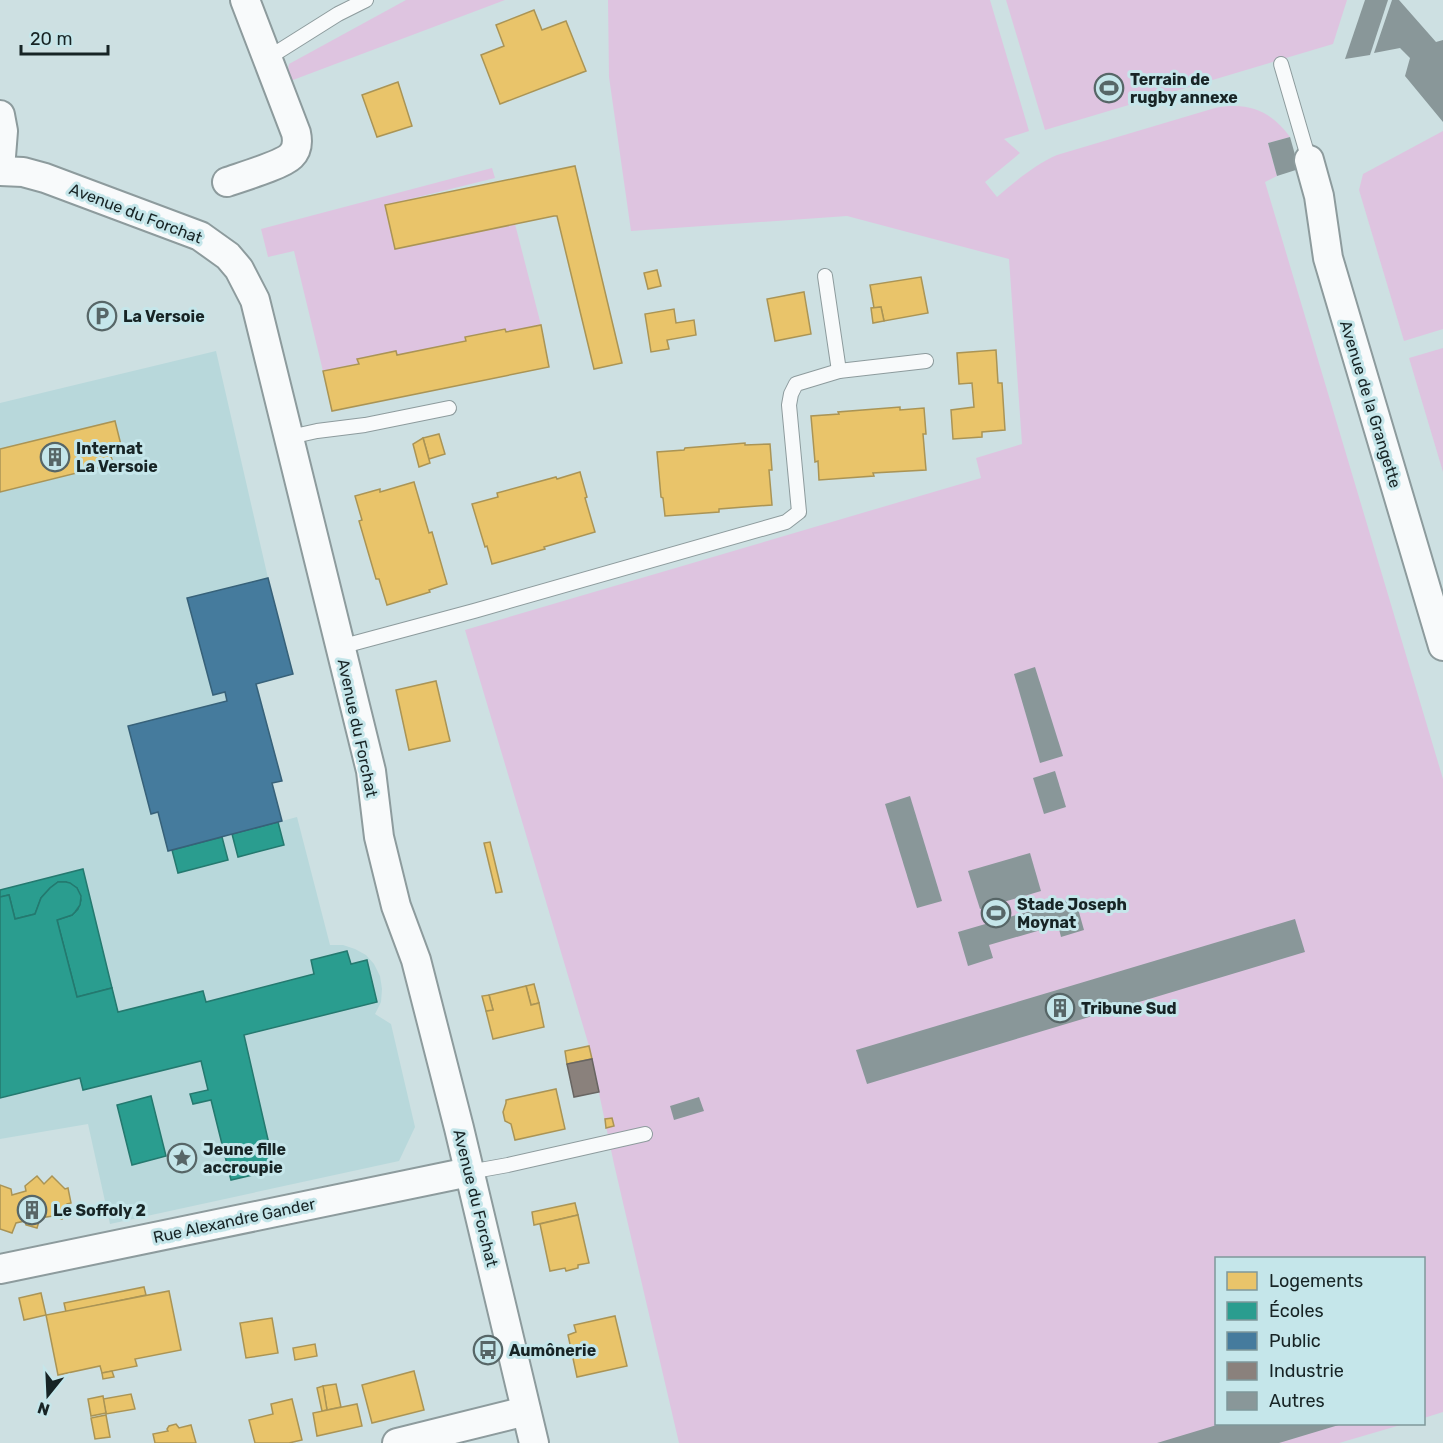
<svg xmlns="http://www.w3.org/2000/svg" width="1443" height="1443" viewBox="0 0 1443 1443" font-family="Rubik,sans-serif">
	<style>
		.built { fill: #b8d8db }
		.green { fill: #dec4e0 }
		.homes { fill: #e9c46a; stroke: #aa9455; stroke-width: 1.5 }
		.schools { fill: #2a9d8f; stroke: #24796f; stroke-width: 1.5 }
		.public { fill: #457b9d; stroke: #376179; stroke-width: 1.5 }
		.industry { fill: #8a817c; stroke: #686562; stroke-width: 1.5 }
		.building { fill: #899799 }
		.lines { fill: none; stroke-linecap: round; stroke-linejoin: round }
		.lane-casing { stroke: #8d9b9d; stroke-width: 16 }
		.street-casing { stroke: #8d9b9d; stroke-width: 32 }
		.lane { stroke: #f8fafb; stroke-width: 14 }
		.street { stroke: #f8fafb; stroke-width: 28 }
		.labels { text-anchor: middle; stroke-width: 6; stroke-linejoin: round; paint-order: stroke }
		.poi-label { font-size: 16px; font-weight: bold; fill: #172425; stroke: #c5e6ea; text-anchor: start }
		.street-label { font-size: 16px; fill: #172425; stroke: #c5e6ea }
	</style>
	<rect width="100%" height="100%" fill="#cde0e2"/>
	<polygon class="built" points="216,351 268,578 293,674 257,684 282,781 272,784 282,821 297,817 330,945 343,945 355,949 366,955 374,964 380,976 382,989 381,1002 375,1014 391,1024 415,1127 399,1161 110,1224 88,1124 0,1139 0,403"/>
	<g class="green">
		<polygon points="406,0 505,0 285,83 289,64"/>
		<path d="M608 0H990L1029 131 1004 139 1020 153 985 182 997 197C1016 181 1034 165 1057 155L1215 108C1248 102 1270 110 1290 137L1268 143 1277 176 1265 182 1443 779V1412L1424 1418V1258H1216V1424H1404L1339 1443H679L614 1164 589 1046 465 630 981 478 976 458 1022 444 1009 259 847 216 631 231 609 77Z"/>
		<polygon points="1006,0 1347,0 1333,44 1045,130"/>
		<polygon points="1443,131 1443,329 1404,341 1359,190 1363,174"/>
		<polygon points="492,168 495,178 386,205 395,248 515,224 541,325 323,371 294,251 268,257 261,229"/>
		<polygon points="1443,348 1443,472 1409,358"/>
	</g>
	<g class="homes">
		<polygon points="534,10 542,30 566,21 586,71 500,104 481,55 504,46 496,25"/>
		<polygon points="398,82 412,126 377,137 362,95"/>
		<polygon points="575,166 622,363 594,369 557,216 554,216 395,249 385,205"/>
		<polygon points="657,270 661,286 648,289 644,273"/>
		<polygon points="921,277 928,313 884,321 881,307 874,308 870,285"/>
		<polygon points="804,292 811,334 775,341 767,299"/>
		<polygon points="881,307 884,321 873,323 871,308"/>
		<polygon points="674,309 676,323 694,320 696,335 667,340 669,349 651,352 645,314"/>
		<polygon points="541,325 549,367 332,411 323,371 359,364 357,359 396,351 397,355 466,341 465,337 505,329 506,332"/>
		<polygon points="996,350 998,383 1002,383 1005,430 982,432 982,437 953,439 951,410 974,407 972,383 959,384 957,353"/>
		<polygon points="900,407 900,410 924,408 926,434 923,434 926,470 873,473 874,476 819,480 818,461 815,462 811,416 839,414 838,412"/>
		<polygon points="115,421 121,445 109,448 113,464 0,492 0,449"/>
		<polygon points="439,434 445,454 429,459 423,438"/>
		<polygon points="423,438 430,463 419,467 413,444"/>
		<polygon points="745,443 745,445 770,444 772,470 769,470 772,505 719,509 719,512 665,516 663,498 661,497 657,452 684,450 685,448"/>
		<polygon points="580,472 587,497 585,498 595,532 544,547 545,549 492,564 487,546 485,547 472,504 498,497 497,493 556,477 557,479"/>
		<polygon points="414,482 429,533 432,532 447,584 429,590 430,592 387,605 379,579 376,579 359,521 362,520 355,496 380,489 380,492"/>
		<polygon points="436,681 450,741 409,750 396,690"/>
		<polygon points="490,842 502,892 496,893 484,843"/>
		<polygon points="534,984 539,1003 531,1005 526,986"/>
		<polygon points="526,986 531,1005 539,1003 544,1027 493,1039 486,1011 493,1010 489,995"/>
		<polygon points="489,995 493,1010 486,1011 482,996"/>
		<polygon points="589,1046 592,1059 567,1064 565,1051"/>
		<polygon points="556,1089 565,1129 515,1140 511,1124 505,1121 503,1112 506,1103 506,1100"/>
		<polygon points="612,1118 614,1126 606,1128 605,1119"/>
		<polygon points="37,1176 44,1184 52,1176 65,1189 68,1188 71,1203 67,1204 62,1219 53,1216 40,1218 37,1228 26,1225 25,1221 16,1223 12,1233 0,1229 0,1185 11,1189 12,1195 26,1191 25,1186"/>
		<polygon points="575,1203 578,1215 534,1225 532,1212"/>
		<polygon points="578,1215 589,1263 578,1265 578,1268 566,1271 565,1268 550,1271 540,1224"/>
		<polygon points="144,1287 146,1295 66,1312 64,1303"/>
		<polygon points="169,1291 181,1350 135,1359 137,1366 102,1373 100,1366 58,1375 46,1315"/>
		<polygon points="41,1293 46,1315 24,1320 19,1298"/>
		<polygon points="615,1316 627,1366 577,1377 568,1335 576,1332 574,1325"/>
		<polygon points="272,1318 278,1353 246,1358 240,1323"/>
		<polygon points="315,1344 317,1356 295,1360 293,1348"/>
		<polygon points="112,1371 114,1377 103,1379 102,1373"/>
		<polygon points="414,1371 424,1410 372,1423 362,1385"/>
		<polygon points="336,1384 341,1407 327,1410 323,1386"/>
		<polygon points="323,1386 327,1410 322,1411 317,1388"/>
		<polygon points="131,1394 135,1409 106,1414 103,1399"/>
		<polygon points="103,1396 106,1413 91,1416 88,1399"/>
		<polygon points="292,1399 302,1440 289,1443 255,1443 249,1420 273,1414 271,1404"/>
		<polygon points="357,1404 362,1426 317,1436 313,1413"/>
		<polygon points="106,1415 110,1437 95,1439 91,1418"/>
		<polygon points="176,1424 179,1428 191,1425 196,1443 155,1443 153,1434 168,1431 167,1429 169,1426"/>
	</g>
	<g class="schools">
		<polygon points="278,822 284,845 238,857 232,834"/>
		<polygon points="222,837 228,860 178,873 172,850"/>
		<polygon points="83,869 112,988 77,997 57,920 72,915 78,909 81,900 77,888 66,882 58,882 50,888 41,898 35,914 15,919 9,895 0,897 0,890"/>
		<polygon points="58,882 66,882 70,883 77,888 81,896 80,905 75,912 72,915 57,920 77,997 112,988 118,1012 203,991 206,1002 314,974 311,960 347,951 351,964 367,960 377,1002 244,1035 275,1170 231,1180 211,1100 193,1104 190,1094 208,1090 201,1061 83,1090 80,1078 0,1098 0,897 9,895 15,919 35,914 41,898 50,888"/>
		<polygon points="151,1096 166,1156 132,1165 117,1105"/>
	</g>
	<polygon class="public" points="268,578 293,674 256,684 282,781 272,783 282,821 168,851 158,812 151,814 128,726 227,701 225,692 213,695 187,598"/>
	<polygon class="industry" points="592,1059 599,1092 574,1097 567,1064"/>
	<g class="building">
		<polygon points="1365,0 1388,0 1370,55 1345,59"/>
		<polygon points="1392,0 1399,0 1436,42 1443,40 1443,122 1405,76 1410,58 1400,48 1374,53"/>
		<polygon points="1290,137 1299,169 1277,176 1268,143"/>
		<polygon points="1035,667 1063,756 1040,763 1014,674"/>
		<polygon points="1055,771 1066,807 1044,814 1033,778"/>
		<polygon points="910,796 942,901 917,908 885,804"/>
		<polygon points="1030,853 1041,891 980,909 968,871"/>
		<polygon points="1075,898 1084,930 1061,937 1058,925 989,945 993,958 968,966 958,932"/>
		<polygon points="1295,919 1305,952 867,1084 856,1050"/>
		<polygon points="699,1097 704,1111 674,1120 670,1106"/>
		<polygon points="1220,1424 1342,1424 1279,1443 1157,1443"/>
	</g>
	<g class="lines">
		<g class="lane-casing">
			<g id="lane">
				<polyline points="268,58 338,14 366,0"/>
				<polyline points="1281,64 1309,160"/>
				<polyline points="825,276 839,371"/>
				<polyline points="290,437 317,431 365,425 449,408"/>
				<polyline points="340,647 474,611 786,522 799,512 789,405 791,394 796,384 839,371 926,361"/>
				<polyline points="469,1172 508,1165 645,1134"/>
			</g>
		</g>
		<g class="street-casing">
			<g id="street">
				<polyline points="0,115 3,131 0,169"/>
				<polyline points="1309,160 1319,196 1328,258 1443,646"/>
				<polyline points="0,171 23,172 45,178 200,236 228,256 239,269 255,300 371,771 379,837 396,906 416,960 459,1128 534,1443"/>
				<path d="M227 182C241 177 282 165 291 156 297 150 298 142 296 133L245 0"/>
				<polyline points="0,1269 469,1172"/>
				<polyline points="397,1443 526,1411"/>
			</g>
		</g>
		<use href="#lane" class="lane"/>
		<use href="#street" class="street"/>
	</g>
	<defs>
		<g id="stadium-ring" transform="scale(1.5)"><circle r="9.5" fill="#c5e6ea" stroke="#576667" stroke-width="1.5"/><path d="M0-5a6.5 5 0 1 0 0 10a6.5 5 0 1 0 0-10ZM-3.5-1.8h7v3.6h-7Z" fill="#576667"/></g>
		<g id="parking-ring" transform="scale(1.5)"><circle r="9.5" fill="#c5e6ea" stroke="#576667" stroke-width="1.5"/><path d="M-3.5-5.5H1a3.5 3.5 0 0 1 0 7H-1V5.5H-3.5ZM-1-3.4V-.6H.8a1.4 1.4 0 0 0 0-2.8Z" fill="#576667"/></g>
		<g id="building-ring" transform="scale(1.5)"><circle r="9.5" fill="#c5e6ea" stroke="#576667" stroke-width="1.5"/><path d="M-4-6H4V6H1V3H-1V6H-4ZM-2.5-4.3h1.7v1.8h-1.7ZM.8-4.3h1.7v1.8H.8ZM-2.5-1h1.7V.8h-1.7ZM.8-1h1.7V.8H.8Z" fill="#576667"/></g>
		<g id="sight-ring" transform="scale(1.5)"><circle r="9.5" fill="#c5e6ea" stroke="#576667" stroke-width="1.5"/><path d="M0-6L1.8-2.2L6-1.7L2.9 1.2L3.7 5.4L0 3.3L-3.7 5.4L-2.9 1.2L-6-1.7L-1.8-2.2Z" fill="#576667"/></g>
		<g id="bus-ring" transform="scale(1.5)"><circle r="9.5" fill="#c5e6ea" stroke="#576667" stroke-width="1.5"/><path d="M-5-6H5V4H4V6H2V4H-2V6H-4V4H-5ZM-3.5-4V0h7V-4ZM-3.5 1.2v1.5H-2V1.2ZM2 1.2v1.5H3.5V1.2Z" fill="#576667"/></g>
	</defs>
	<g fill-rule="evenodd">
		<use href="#stadium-ring" x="1109" y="88"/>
		<use href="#parking-ring" x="102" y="316"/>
		<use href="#building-ring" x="55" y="457"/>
		<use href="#stadium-ring" x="996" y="913"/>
		<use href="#building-ring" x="1060" y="1008"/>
		<use href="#sight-ring" x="182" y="1158"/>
		<use href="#building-ring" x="32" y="1210"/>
		<use href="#bus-ring" x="488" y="1350"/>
	</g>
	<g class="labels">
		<g class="poi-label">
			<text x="1130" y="85">Terrain de<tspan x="1130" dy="18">rugby annexe</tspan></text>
			<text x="123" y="322">La Versoie</text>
			<text x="76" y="454">Internat<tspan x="76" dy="18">La Versoie</tspan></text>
			<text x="1017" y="910">Stade Joseph<tspan x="1017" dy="18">Moynat</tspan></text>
			<text x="1081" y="1014">Tribune Sud</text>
			<text x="203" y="1155">Jeune fille<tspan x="203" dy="18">accroupie</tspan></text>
			<text x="53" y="1216">Le Soffoly 2</text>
			<text x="509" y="1356">Aumônerie</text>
		</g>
		<g class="street-label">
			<text transform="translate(136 213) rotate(21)" y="6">Avenue du Forchat</text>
			<text transform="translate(1371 404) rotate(73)" y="6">Avenue de la Grangette</text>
			<text transform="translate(358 728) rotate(78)" y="6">Avenue du Forchat</text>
			<text transform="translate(476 1198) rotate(76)" y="6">Avenue du Forchat</text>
			<text transform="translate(234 1220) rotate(-12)" y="6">Rue Alexandre Gander</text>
		</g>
	</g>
	<rect x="1215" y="1257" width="210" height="168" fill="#c5e6ea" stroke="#7f989b" stroke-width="1.5"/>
	<rect x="1227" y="1272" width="30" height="18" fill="#e9c46a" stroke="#7f989b" stroke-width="1.5"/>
	<text x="1269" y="1287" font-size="18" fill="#172425">Logements</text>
	<rect x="1227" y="1302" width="30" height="18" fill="#2a9d8f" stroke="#7f989b" stroke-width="1.5"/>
	<text x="1269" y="1317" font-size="18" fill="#172425">Écoles</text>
	<rect x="1227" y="1332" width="30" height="18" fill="#457b9d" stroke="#7f989b" stroke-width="1.5"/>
	<text x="1269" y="1347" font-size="18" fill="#172425">Public</text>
	<rect x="1227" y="1362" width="30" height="18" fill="#8a817c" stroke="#7f989b" stroke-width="1.5"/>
	<text x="1269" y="1377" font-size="18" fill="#172425">Industrie</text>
	<rect x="1227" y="1392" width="30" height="18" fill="#899799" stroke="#7f989b" stroke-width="1.5"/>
	<text x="1269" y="1407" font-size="18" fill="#172425">Autres</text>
	<g transform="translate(48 1395) rotate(198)" stroke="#c5e6ea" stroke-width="4.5" paint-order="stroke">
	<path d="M0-4.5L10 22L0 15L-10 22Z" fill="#172425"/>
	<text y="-9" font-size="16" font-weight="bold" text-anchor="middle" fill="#172425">N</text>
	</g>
	<path d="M21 45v9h87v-9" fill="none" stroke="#172425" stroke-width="3"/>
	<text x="30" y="45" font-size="18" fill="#172425" stroke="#c5e6ea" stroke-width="4.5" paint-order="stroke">20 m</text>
</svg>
